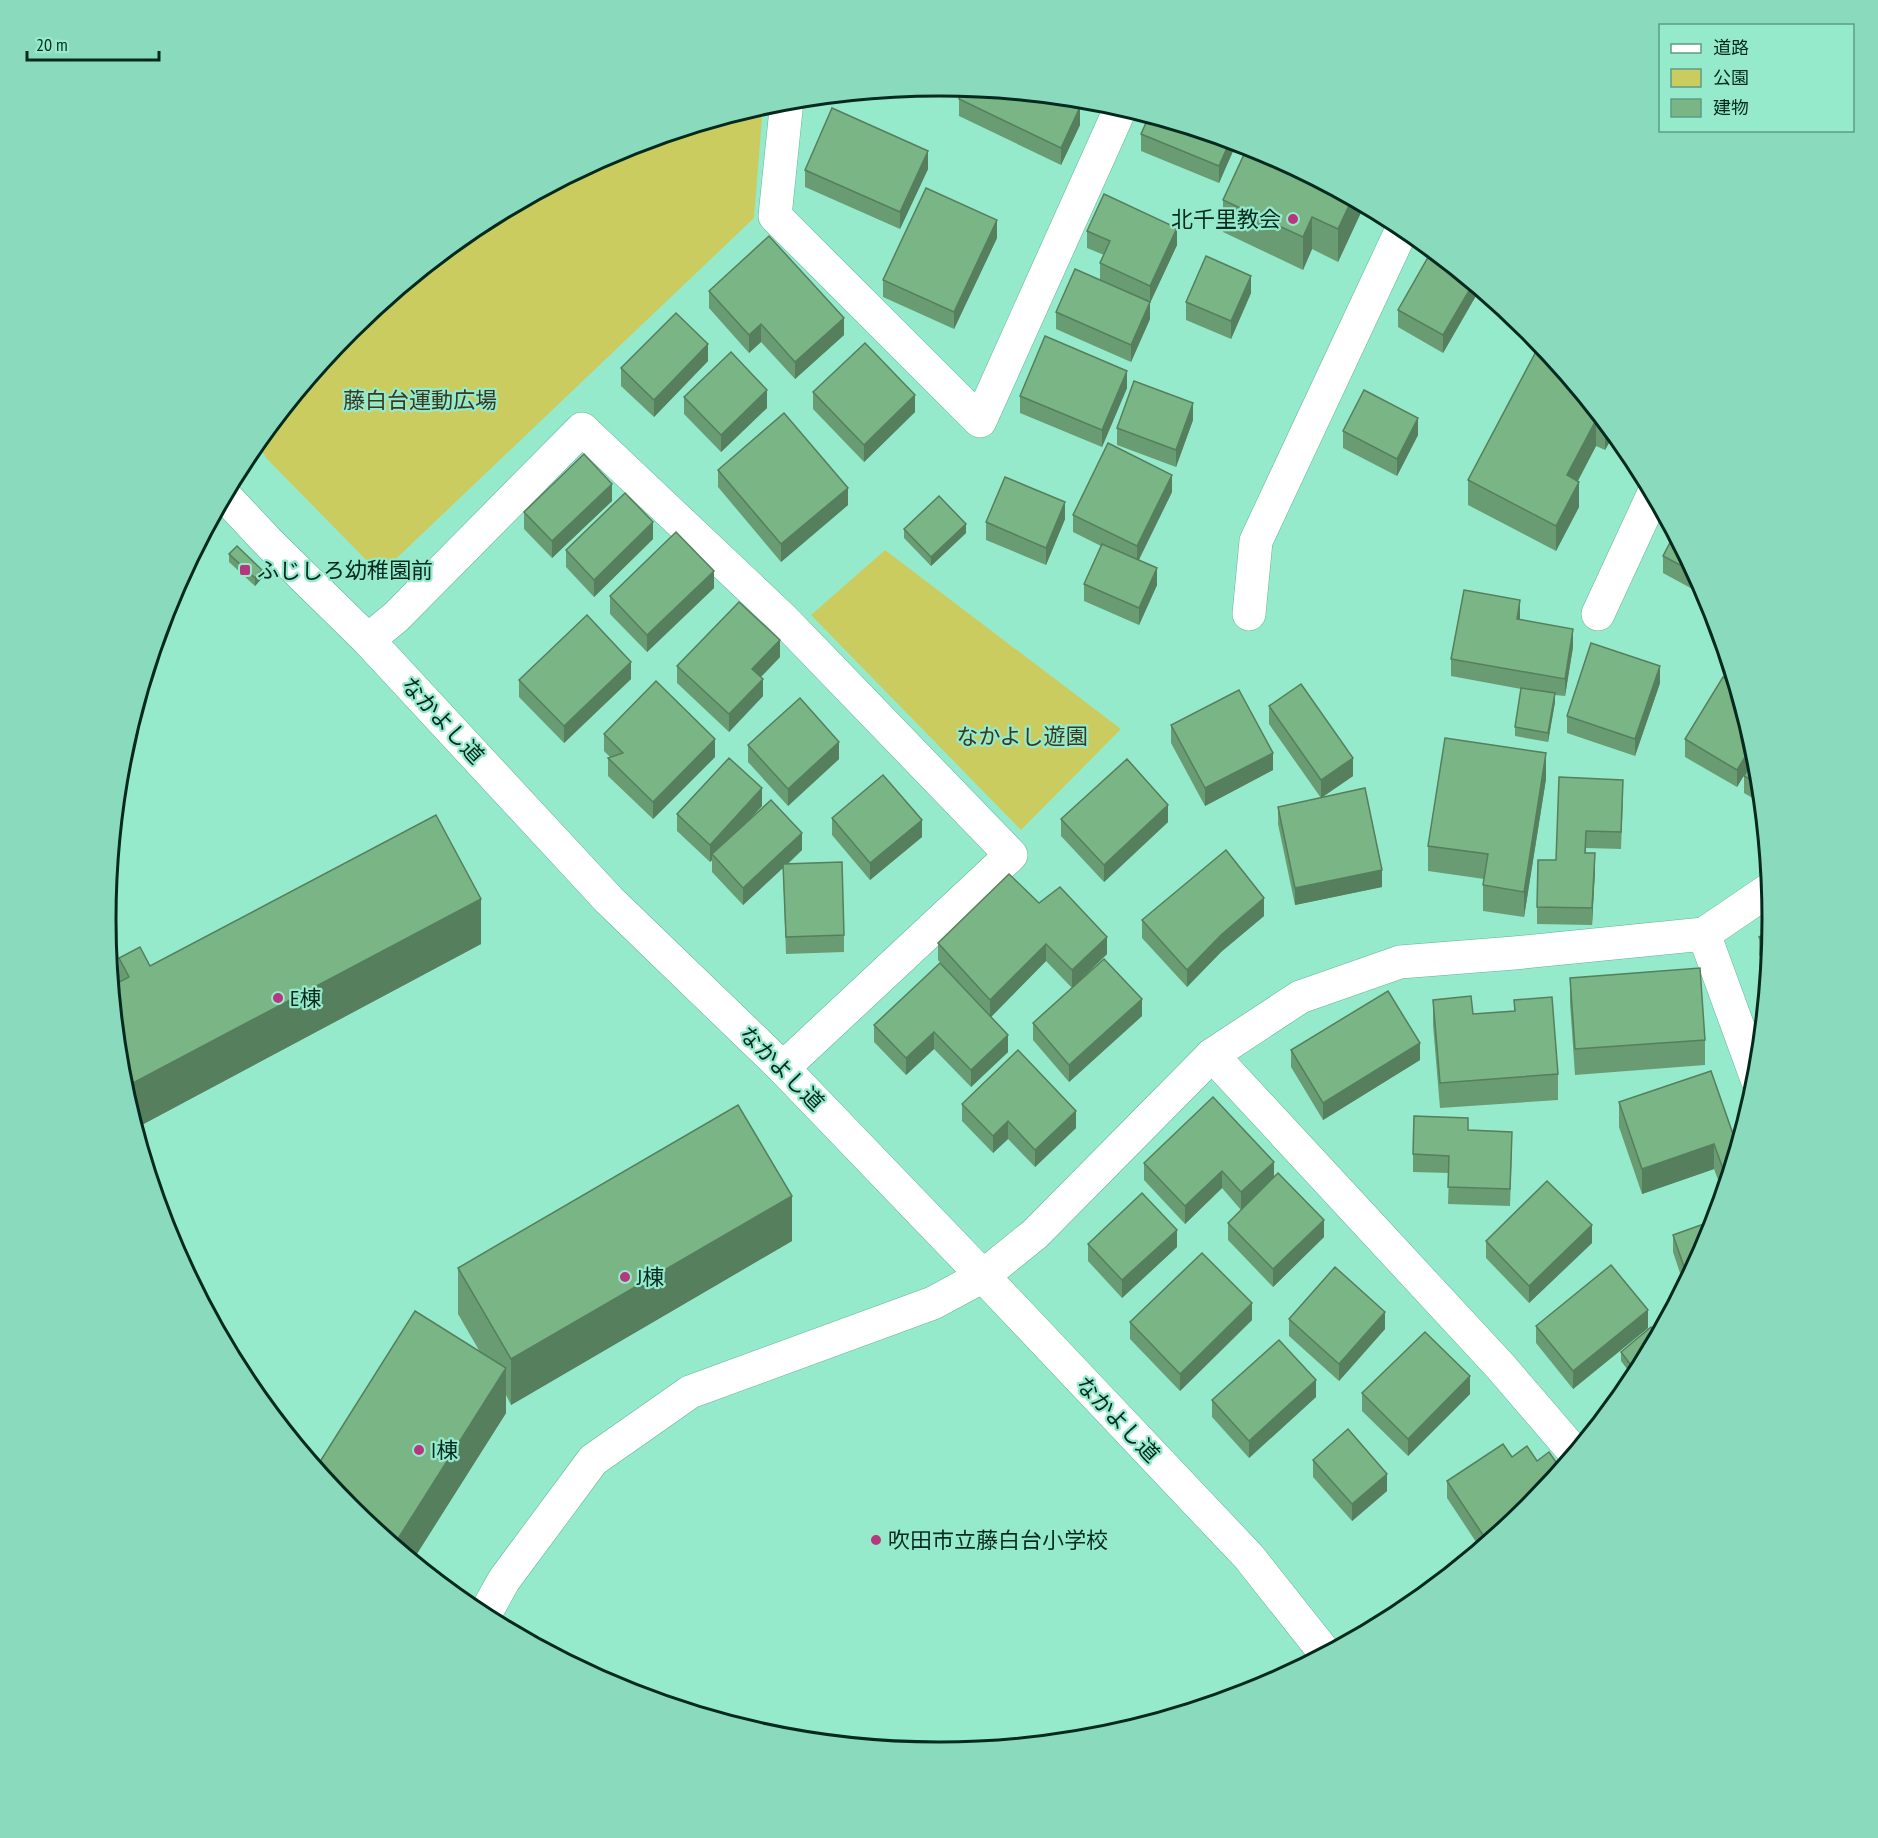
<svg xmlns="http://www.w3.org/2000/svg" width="1878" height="1838" viewBox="0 0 1878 1838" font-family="'PT Sans Narrow','Noto Sans JP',sans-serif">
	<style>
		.green { fill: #cbcc60 }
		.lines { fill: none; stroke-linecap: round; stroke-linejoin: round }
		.minor-casing { stroke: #60b598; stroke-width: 34 }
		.tertiary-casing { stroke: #60b598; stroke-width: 34 }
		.minor { stroke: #fff; stroke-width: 33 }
		.tertiary { stroke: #fff; stroke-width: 33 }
		.wall { fill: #699c72 }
		.shaded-wall { fill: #557f5d }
		.building { fill: #7ab585; stroke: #557f5d; stroke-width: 1.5 }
		.poi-dot { fill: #b73680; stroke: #96eacc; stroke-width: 2 }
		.labels { text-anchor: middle; stroke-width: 4.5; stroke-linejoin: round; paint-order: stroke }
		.poi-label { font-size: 22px; fill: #042a1f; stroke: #96eacc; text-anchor: start }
		.park-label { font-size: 22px; fill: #393921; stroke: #96eacc }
		.street-label { font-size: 22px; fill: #042a1f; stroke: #96eacc }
		.rim { fill: none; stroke: #042a1f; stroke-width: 3 }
	</style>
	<rect width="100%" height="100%" fill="#96eacc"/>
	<g class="green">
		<polygon points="763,106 754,218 380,574 267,459 257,443 350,329 476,226 620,149"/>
		<polygon points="885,550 1121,729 1021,830 811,615"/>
	</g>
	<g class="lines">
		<g class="minor-casing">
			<g id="minor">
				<polyline points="787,100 775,216 980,421 1121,107"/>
				<polyline points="1249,614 1256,541 1403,227"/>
				<polyline points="1598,614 1653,495"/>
				<polyline points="368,640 396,617 582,429 783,619 1011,855 783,1068"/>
				<polyline points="1704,934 1757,1079"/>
				<polyline points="1212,1055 1501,1367 1574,1452"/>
				<polyline points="484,1616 504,1580 593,1460 690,1392 933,1303 983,1276 1035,1234 1212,1055 1300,997 1400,962 1514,953 1704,934 1770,889"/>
			</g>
		</g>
		<g class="tertiary-casing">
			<polyline id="tertiary" points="225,496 270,544 368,640 609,900 783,1068 983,1276 1249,1557 1325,1653"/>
		</g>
		<use href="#minor" class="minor"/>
		<use href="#tertiary" class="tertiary"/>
	</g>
	<g class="wall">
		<polygon points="959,99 1080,125 1061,165 959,116"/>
		<polygon points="1141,134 1237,142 1219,183 1141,151"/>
		<polygon points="1258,149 1364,206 1338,262 1312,249 1303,270 1223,232 1223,200"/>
		<polygon points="928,169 900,229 805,187 805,170"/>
		<polygon points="1087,231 1177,245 1150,303 1150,319 1131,362 1056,329 1056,312 1100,280 1100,263 1104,255 1087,248"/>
		<polygon points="997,238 954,329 883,297 883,280"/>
		<polygon points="1477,287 1477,294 1443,353 1398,327 1398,310"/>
		<polygon points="709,291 844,335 795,379 761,342 749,353 709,308"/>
		<polygon points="1251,293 1231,339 1186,320 1186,302"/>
		<polygon points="1540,344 1614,434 1605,450 1596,446 1578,481 1579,507 1556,551 1468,505 1468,480"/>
		<polygon points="708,361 654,417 621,386 621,368"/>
		<polygon points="1127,388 1102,447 1020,413 1020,396"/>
		<polygon points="813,392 915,412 864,462 813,409"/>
		<polygon points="684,397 767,408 721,452 684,414"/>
		<polygon points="1193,420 1176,467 1117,445 1117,428"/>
		<polygon points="1343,431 1418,435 1397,476 1343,448"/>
		<polygon points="718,470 848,505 781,562 718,487"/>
		<polygon points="1172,492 1139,560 1157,585 1139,625 1084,601 1084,584 1101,546 1073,532 1073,515"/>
		<polygon points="612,501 552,558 524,529 524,512"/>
		<polygon points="1065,519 1046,565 986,540 986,522"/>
		<polygon points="904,529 966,533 931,566 904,538"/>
		<polygon points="1674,535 1707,597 1663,573 1663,556"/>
		<polygon points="653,539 594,597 566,567 566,550"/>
		<polygon points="229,554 262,578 255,586 229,562"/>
		<polygon points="714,588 647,652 610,614 610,596"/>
		<polygon points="1520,617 1520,620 1573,647 1565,696 1555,695 1555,702 1548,742 1515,736 1515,727 1521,689 1451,676 1451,659"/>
		<polygon points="780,657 761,677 763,696 729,732 677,683 677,666"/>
		<polygon points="631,679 564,743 519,697 519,680"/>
		<polygon points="1660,683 1635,756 1567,733 1567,716"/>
		<polygon points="1269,706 1353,776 1321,798 1269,724"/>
		<polygon points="1171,725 1273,770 1205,806 1171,743"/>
		<polygon points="604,734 715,757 653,819 608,776 608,758 611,758 604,751"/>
		<polygon points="1685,739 1756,755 1737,787 1685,757"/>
		<polygon points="748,745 839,759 788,806 748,762"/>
		<polygon points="1757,757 1761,803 1744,793 1744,776"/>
		<polygon points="1559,777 1623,797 1621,849 1586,848 1586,853 1595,870 1592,925 1537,924 1537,907 1556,860"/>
		<polygon points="1546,779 1524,917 1483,911 1483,885 1484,879 1428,871 1428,846"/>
		<polygon points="762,806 750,818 802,850 788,864 844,935 844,952 786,954 783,868 743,905 712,872 712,860 710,862 677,831 677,814"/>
		<polygon points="1278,807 1382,887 1295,905 1278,824"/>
		<polygon points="832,818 922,837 870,880 832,835"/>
		<polygon points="1061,819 1168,822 1104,882 1061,836"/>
		<polygon points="1039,903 1107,954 1072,988 1046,961 991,1017 1008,1052 971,1087 934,1049 906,1075 874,1042 874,1025 952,976 938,960 938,943"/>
		<polygon points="1264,916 1221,952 1187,987 1142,938 1142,920"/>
		<polygon points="1772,929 1768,968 1759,955 1759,937"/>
		<polygon points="481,944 136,1128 121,1081 112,986 119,983 119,958 150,966"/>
		<polygon points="1570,978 1705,1040 1705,1065 1575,1075 1570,1003"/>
		<polygon points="1433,1000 1473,1014 1514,1011 1514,1000 1558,1074 1558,1100 1440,1108 1433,1025"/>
		<polygon points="1142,1016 1069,1082 1033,1040 1033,1023"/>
		<polygon points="1291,1050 1420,1060 1323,1120 1291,1067"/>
		<polygon points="1619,1102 1733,1134 1742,1131 1723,1193 1714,1169 1642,1194 1619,1127"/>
		<polygon points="962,1104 1076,1128 1035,1167 1008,1139 993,1153 962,1121"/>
		<polygon points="1468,1130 1512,1149 1510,1206 1448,1204 1449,1173 1413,1172 1413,1154"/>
		<polygon points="1144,1163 1274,1178 1324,1237 1273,1287 1228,1240 1228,1223 1241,1210 1222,1188 1185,1224 1144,1180"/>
		<polygon points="1673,1235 1709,1238 1684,1285 1673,1252"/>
		<polygon points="792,1241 511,1405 506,1395 506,1413 413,1560 349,1508 480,1352 458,1314 458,1268"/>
		<polygon points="1486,1241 1592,1243 1529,1303 1486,1258"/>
		<polygon points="1088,1244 1177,1247 1122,1298 1088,1261"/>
		<polygon points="1289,1319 1385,1329 1339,1381 1289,1336"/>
		<polygon points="1252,1320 1180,1391 1130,1339 1130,1322"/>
		<polygon points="1536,1326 1648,1328 1573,1389 1536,1343"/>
		<polygon points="1657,1335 1634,1378 1621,1361 1621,1352"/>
		<polygon points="1362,1393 1470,1394 1408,1456 1362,1411"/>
		<polygon points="1316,1397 1249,1458 1212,1417 1212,1400"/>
		<polygon points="1313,1460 1387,1491 1352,1521 1313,1477"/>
		<polygon points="1447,1481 1528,1509 1480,1548 1447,1498"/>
	</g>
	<g class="shaded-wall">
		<polygon points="1080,107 1080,125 1061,165 1061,148"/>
		<polygon points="1230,141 1237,142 1219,183 1219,166"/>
		<polygon points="928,151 928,169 900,229 900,212"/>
		<polygon points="1352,199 1364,206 1338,262 1338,229"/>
		<polygon points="1312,217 1312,249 1303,270 1303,237"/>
		<polygon points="997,220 997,238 954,329 954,312"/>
		<polygon points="1177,228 1177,245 1150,303 1150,319 1131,362 1131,345 1150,302 1150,286"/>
		<polygon points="1251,276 1251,293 1231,339 1231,321"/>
		<polygon points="1473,284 1477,287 1477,294 1443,353 1443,335"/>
		<polygon points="844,318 844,335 795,379 795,362"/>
		<polygon points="761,324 761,342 749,353 749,335"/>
		<polygon points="708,344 708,361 654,417 654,400"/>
		<polygon points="1127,371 1127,388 1102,447 1102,430"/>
		<polygon points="767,390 767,408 721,452 721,435"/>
		<polygon points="915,395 915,412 864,462 864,445"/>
		<polygon points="1193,403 1193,420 1176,467 1176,450"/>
		<polygon points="1418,418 1418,435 1397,476 1397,459"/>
		<polygon points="1596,420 1596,446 1567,501 1567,475"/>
		<polygon points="1605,424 1614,434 1605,450"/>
		<polygon points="1172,475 1172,492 1137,563 1137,546"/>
		<polygon points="1579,482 1579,507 1556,551 1556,526"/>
		<polygon points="612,484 612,501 552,558 552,541"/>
		<polygon points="848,488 848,505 781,562 781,544"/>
		<polygon points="1065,502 1065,519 1046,565 1046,548"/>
		<polygon points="653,522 653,539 594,597 594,580"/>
		<polygon points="966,524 966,533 931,566 931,557"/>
		<polygon points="1157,568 1157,585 1139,625 1139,608"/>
		<polygon points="262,570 262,578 255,586 255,578"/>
		<polygon points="714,571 714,588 647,652 647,635"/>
		<polygon points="1520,600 1520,617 1517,636 1517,619"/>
		<polygon points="1573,629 1573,647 1565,696 1565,679"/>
		<polygon points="780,640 780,657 752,686 752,669"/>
		<polygon points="631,662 631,679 564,743 564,726"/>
		<polygon points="1660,666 1660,683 1635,756 1635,739"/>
		<polygon points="763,679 763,696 729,732 729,714"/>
		<polygon points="1555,693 1555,702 1548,742 1548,733"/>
		<polygon points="715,739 715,757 653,819 653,802"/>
		<polygon points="839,742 839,759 788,806 788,789"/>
		<polygon points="1753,744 1756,755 1737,787 1737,770"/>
		<polygon points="1273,753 1273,770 1205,806 1205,788"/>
		<polygon points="1546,753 1546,779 1524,917 1524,892"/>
		<polygon points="1353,758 1353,776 1321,798 1321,780"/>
		<polygon points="762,788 762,806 714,857 712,854 712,860 710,862 710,845"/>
		<polygon points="1168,805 1168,822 1104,882 1104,865"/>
		<polygon points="922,820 922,837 870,880 870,863"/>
		<polygon points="802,833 802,850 743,905 743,888"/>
		<polygon points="1595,853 1595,870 1592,925 1592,908"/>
		<polygon points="1382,870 1382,887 1295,905 1295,888"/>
		<polygon points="1264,898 1264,916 1221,952 1187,987 1187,970 1221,935"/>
		<polygon points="481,899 481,944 136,1128 133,1120 133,1083"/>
		<polygon points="1107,937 1107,954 1072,988 1072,970"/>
		<polygon points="1046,944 1046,961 990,1018 990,1000"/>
		<polygon points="1142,999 1142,1016 1069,1082 1069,1065"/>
		<polygon points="934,1032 934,1049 906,1075 906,1058"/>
		<polygon points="1008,1035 1008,1052 971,1087 971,1070"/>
		<polygon points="1420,1043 1420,1060 1323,1120 1323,1103"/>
		<polygon points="1076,1111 1076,1128 1035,1167 1035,1150"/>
		<polygon points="1008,1121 1008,1139 993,1153 993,1136"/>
		<polygon points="1714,1144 1714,1169 1642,1194 1642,1169"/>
		<polygon points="1274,1162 1274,1179 1241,1210 1241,1192"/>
		<polygon points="1222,1171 1222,1188 1185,1224 1185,1206"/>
		<polygon points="792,1196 792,1241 511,1405 511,1359"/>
		<polygon points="1324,1220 1324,1237 1273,1287 1273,1269"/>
		<polygon points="1592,1225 1592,1243 1529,1303 1529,1286"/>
		<polygon points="1177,1230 1177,1247 1122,1298 1122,1280"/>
		<polygon points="1252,1303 1252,1320 1180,1391 1180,1374"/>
		<polygon points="1648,1310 1648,1328 1573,1389 1573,1371"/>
		<polygon points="1385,1312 1385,1329 1339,1381 1339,1364"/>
		<polygon points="506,1368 506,1413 413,1560 394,1545"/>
		<polygon points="1470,1376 1470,1394 1408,1456 1408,1439"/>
		<polygon points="1316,1380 1316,1397 1249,1458 1249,1441"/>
		<polygon points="1387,1474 1387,1491 1352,1521 1352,1504"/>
	</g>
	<g class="building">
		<polygon points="964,88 1060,97 1080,107 1061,148 959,99"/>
		<polygon points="832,108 928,151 900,212 805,170"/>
		<polygon points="1149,116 1230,141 1219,166 1141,134"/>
		<polygon points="1248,146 1258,149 1352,199 1338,229 1312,217 1303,237 1223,200"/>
		<polygon points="926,188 997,220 954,312 883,280"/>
		<polygon points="1104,194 1177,228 1150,286 1100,263 1110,241 1087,231"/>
		<polygon points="769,236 844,318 795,362 761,324 749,335 709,291"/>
		<polygon points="1431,252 1438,256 1473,284 1443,335 1398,310"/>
		<polygon points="1206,256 1251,276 1231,321 1186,302"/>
		<polygon points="1075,269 1150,302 1131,345 1056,312"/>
		<polygon points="676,313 708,344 654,400 621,368"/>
		<polygon points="1045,336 1127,371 1102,430 1020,396"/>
		<polygon points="865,343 915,395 864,445 813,392"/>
		<polygon points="1540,344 1605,424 1605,425 1596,420 1567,475 1579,482 1556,526 1468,480"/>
		<polygon points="731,352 767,390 721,435 684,397"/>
		<polygon points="1134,381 1193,403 1176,450 1117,428"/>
		<polygon points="1364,390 1418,418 1397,459 1343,431"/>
		<polygon points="784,413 848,488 781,544 718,470"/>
		<polygon points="1108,443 1172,475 1137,546 1073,515"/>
		<polygon points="584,454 612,484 552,541 524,512"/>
		<polygon points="1005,477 1065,502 1046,548 986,522"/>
		<polygon points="625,493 653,522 594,580 566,550"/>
		<polygon points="939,496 966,524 931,557 904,529"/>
		<polygon points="676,532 714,571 647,635 610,596"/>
		<polygon points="1674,535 1695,573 1663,556"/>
		<polygon points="1102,544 1157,568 1139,608 1084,584"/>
		<polygon points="237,546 262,570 255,578 229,554"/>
		<polygon points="1464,590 1520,600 1517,619 1573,629 1565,679 1451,659"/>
		<polygon points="739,602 780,640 752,669 763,679 729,714 677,666"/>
		<polygon points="587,615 631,662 564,726 519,680"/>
		<polygon points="1591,643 1660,666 1635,739 1567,716"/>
		<polygon points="1723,677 1735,684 1753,744 1737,770 1685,739"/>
		<polygon points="656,681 715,739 653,802 608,758 623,753 604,734"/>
		<polygon points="1301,684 1353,758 1321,780 1269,706"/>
		<polygon points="1521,688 1555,693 1548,733 1515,727"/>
		<polygon points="1239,690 1273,753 1205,788 1171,725"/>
		<polygon points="800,698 839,742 788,789 748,745"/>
		<polygon points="1445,738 1546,753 1524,892 1483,885 1488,854 1428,846"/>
		<polygon points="1756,755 1757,757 1759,784 1744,776"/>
		<polygon points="729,758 762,788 710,845 677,814"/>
		<polygon points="1127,759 1168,805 1104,865 1061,819"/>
		<polygon points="883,775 922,820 870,863 832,818"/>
		<polygon points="1559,777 1623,780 1621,832 1586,831 1585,853 1595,853 1592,908 1537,907 1538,860 1556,860"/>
		<polygon points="1365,788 1382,870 1295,888 1278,807"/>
		<polygon points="771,800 802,833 743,888 712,854"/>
		<polygon points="436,815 481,899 133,1083 119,1057 112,986 129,977 119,958 140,947 150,966"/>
		<polygon points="1226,850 1264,898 1221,935 1187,970 1142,920"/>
		<polygon points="842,862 844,935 786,937 783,864"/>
		<polygon points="1009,874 1039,903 1060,887 1107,937 1072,970 1046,944 990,1000 938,943"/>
		<polygon points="1772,929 1769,953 1759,937"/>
		<polygon points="1104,959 1142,999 1069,1065 1033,1023"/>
		<polygon points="940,963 1008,1035 971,1070 934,1032 906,1058 874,1025"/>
		<polygon points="1700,968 1705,1040 1575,1049 1570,978"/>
		<polygon points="1388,991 1420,1043 1323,1103 1291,1050"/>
		<polygon points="1471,996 1473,1014 1515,1011 1514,1000 1552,997 1558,1074 1440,1083 1433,1000"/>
		<polygon points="1018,1050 1076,1111 1035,1150 1008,1121 993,1136 962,1104"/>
		<polygon points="1711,1071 1733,1134 1742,1131 1727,1180 1714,1144 1642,1169 1619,1102"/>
		<polygon points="1213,1097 1274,1162 1241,1192 1222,1171 1185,1206 1144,1163"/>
		<polygon points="738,1105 792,1196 511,1359 458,1268"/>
		<polygon points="1414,1116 1468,1118 1468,1130 1512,1132 1510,1189 1448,1187 1449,1156 1413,1154"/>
		<polygon points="1278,1173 1324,1220 1273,1269 1228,1223"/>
		<polygon points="1547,1181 1592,1225 1529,1286 1486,1241"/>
		<polygon points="1142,1193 1177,1230 1122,1280 1088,1244"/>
		<polygon points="1715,1220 1709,1238 1688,1278 1673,1235"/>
		<polygon points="1202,1253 1252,1303 1180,1374 1130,1322"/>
		<polygon points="1611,1265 1648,1310 1573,1371 1536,1326"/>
		<polygon points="1335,1267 1385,1312 1339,1364 1289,1319"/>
		<polygon points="415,1311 506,1368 394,1545 349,1508 316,1468"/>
		<polygon points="1651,1327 1657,1335 1637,1373 1621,1352"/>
		<polygon points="1425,1332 1470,1376 1408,1439 1362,1393"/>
		<polygon points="1279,1340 1316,1380 1249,1441 1212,1400"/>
		<polygon points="1348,1429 1387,1474 1352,1504 1313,1460"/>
		<polygon points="1503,1444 1512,1457 1527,1446 1537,1461 1549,1452 1561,1469 1528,1509 1499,1533 1487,1541 1447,1481"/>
	</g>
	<g class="poi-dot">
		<circle cx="1293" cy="219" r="6"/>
		<rect x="239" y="564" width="12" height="12" rx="3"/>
		<circle cx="278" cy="998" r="6"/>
		<circle cx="625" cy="1277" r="6"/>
		<circle cx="419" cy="1450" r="6"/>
		<circle cx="876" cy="1540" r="6"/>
	</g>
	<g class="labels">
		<g class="poi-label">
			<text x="1281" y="227" text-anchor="end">北千里教会</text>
			<text x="257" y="578">ふじしろ幼稚園前</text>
			<text x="290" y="1006">E棟</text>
			<text x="637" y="1285">J棟</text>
			<text x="431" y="1458">I棟</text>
			<text x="888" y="1548">吹田市立藤白台小学校</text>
		</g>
		<g class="park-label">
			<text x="420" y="408">藤白台運動広場</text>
			<text x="1022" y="744">なかよし遊園</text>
		</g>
		<g class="street-label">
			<text transform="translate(443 720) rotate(47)" y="8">なかよし道</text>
			<text transform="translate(782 1068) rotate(45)" y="8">なかよし道</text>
			<text transform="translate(1118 1419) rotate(46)" y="8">なかよし道</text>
		</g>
	</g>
	<path d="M0 0H1878V1838H0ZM116 919a823 823 0 1 1 1646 0a823 823 0 1 1-1646 0Z" fill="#8adbbe" fill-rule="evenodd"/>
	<path class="rim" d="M116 919a823 823 0 1 1 1646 0a823 823 0 1 1-1646 0Z"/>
	<rect x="1659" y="24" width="195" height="108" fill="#96eacc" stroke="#5c9d87" stroke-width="1.5"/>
	<rect x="1671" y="44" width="30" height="9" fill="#ffffff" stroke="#5c9d87" stroke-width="1.5"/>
	<text x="1713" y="54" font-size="18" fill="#042a1f">道路</text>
	<rect x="1671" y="69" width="30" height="18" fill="#cbcc60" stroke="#5c9d87" stroke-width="1.5"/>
	<text x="1713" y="84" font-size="18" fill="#042a1f">公園</text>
	<rect x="1671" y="99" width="30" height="18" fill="#7ab585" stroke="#5c9d87" stroke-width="1.5"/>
	<text x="1713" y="114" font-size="18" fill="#042a1f">建物</text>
	<path d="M27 51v9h132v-9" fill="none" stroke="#042a1f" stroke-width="3"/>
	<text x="36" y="51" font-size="18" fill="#042a1f" stroke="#96eacc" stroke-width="4.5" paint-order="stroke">20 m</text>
</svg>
